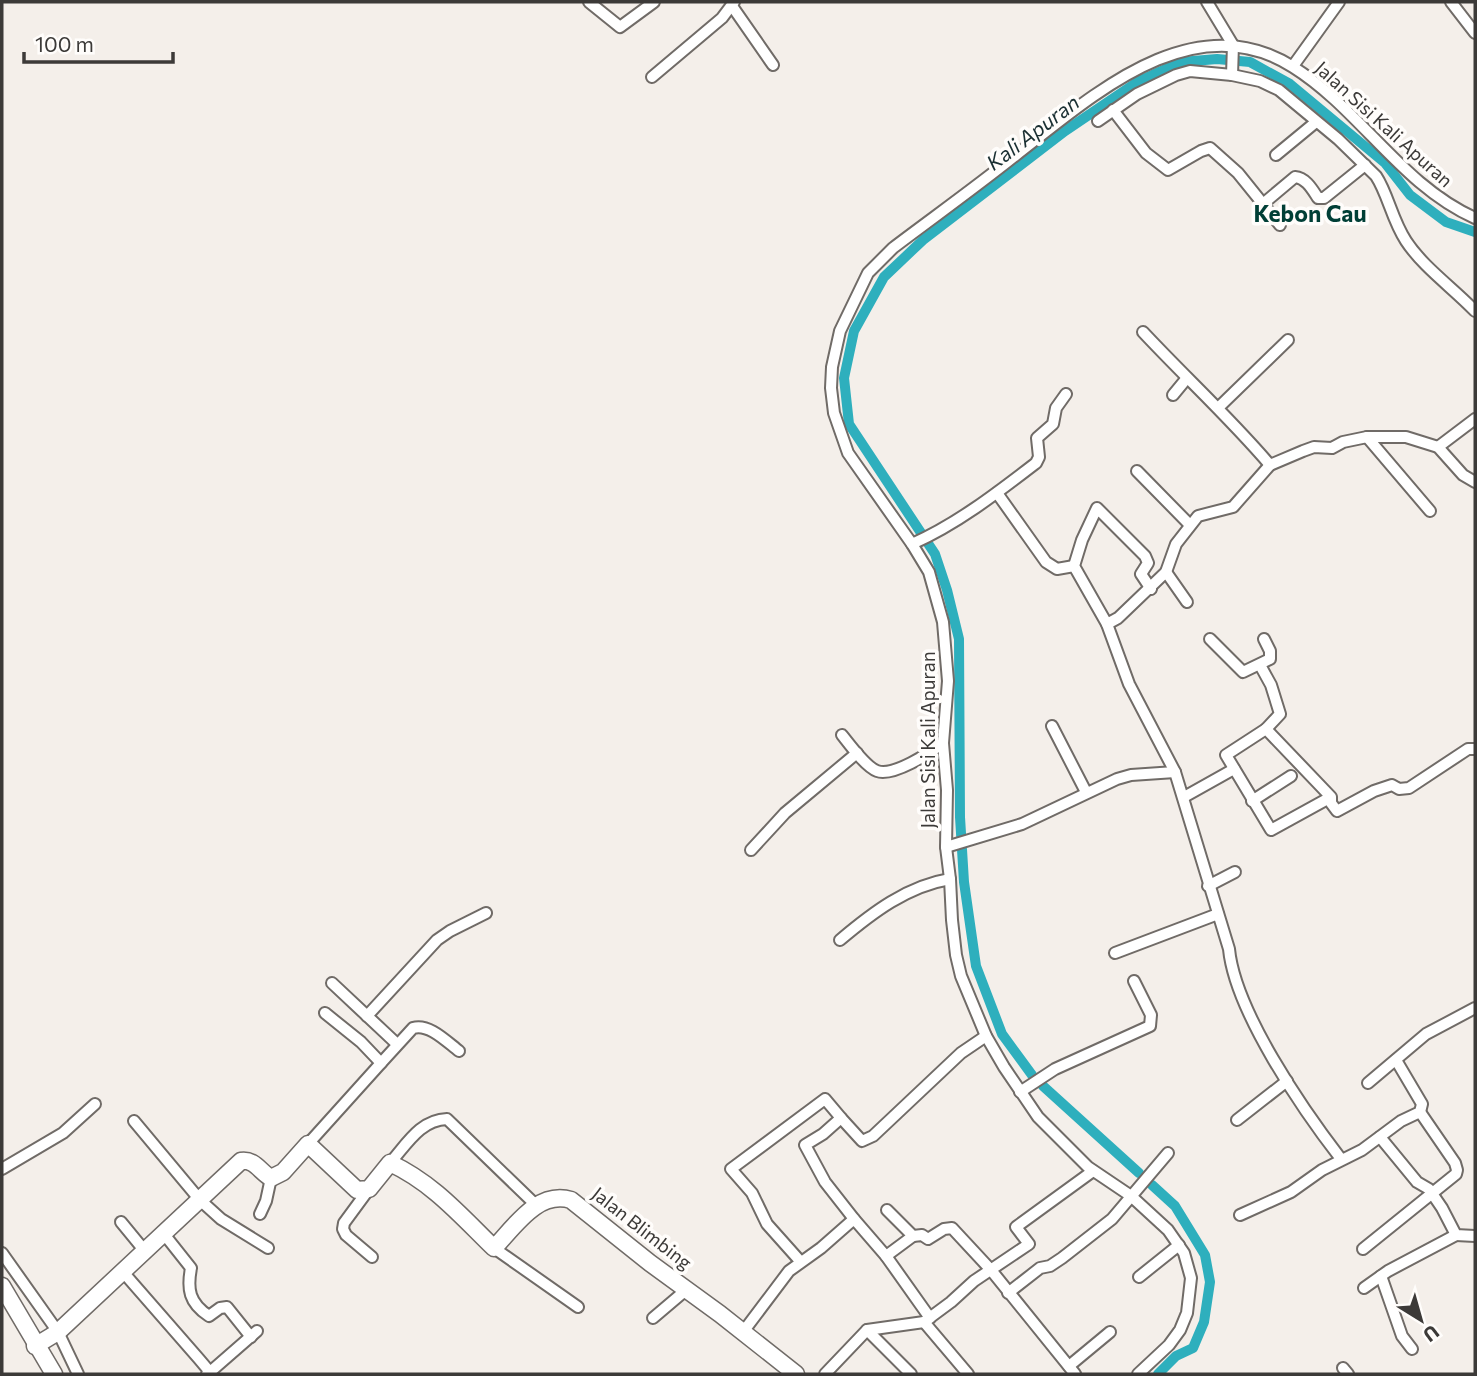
<svg xmlns="http://www.w3.org/2000/svg" width="1477" height="1376" viewBox="0 0 1477 1376" font-family="Commissioner,sans-serif">
	<style>
		.lines { fill: none; stroke-linecap: round; stroke-linejoin: round }
		.canal { stroke: #2eafbd; stroke-width: 10 }
		.street-casing { stroke: #706b67; stroke-width: 14 }
		.secondary-casing { stroke: #706b67; stroke-width: 19 }
		.street { stroke: #fff; stroke-width: 10 }
		.secondary { stroke: #fff; stroke-width: 16 }
		.labels { text-anchor: middle; stroke-width: 7; stroke-linejoin: round; paint-order: stroke }
		.street-label { font-size: 19px; fill: #3c3a38; stroke: #fffdfb }
		.water-label { font-size: 21px; font-style: italic; fill: #1a2f32; stroke: #fffdfb }
		.quarter-label { font-size: 23px; font-weight: bold; fill: #003f36; stroke: #fffdfb }
	</style>
	<rect width="100%" height="100%" fill="#f4efea"/>
	<g class="lines">
		<g class="canal">
			<polyline points="1032,1075 1002,1034 976,966 964,882 960,817 959,639 947,590 935,554 849,424 844,378 854,331 884,277 923,240 1065,131 1139,81 1181,62 1217,59 1250,62 1290,84 1385,163 1410,195 1446,222 1475,232"/>
			<polyline points="1043,1086 1139,1173"/>
			<polyline points="1152,1185 1175,1206 1205,1255 1210,1282 1204,1322 1193,1348 1176,1356 1158,1374"/>
		</g>
		<g class="street-casing">
			<g id="street">
				<polyline points="589,2 620,27 654,2"/>
				<polyline points="1207,2 1233,45 1232,75"/>
				<polyline points="1451,2 1475,33"/>
				<polyline points="732,6 773,65"/>
				<polyline points="1293,66 1339,2"/>
				<polyline points="652,77 722,18 734,2"/>
				<polyline points="1113,110 1146,153 1168,170 1201,151 1210,148 1238,173 1280,225"/>
				<path d="M1098 121 1137 94 1176 75 1190 71 1232 75 1260 81 1279 90 1338 139 1376 176C1388 194 1392 220 1406 241 1423 267 1453 288 1475 311"/>
				<polyline points="1276,155 1316,122"/>
				<path d="M1264 203 1295 177C1306 178 1312 189 1318 198H1324L1365 165"/>
				<path d="M1143 332C1185 377 1230 418 1270 465"/>
				<polyline points="1173,395 1187,378"/>
				<polyline points="1219,407 1288,340"/>
				<polyline points="1367,437 1430,511"/>
				<polyline points="1438,447 1475,419"/>
				<polyline points="1137,471 1190,525"/>
				<polyline points="997,493 1046,562 1057,569 1074,566"/>
				<path d="M912 544C957 524 997 493 1036 463L1039 457 1037 438 1053 424 1056 408 1066 394"/>
				<polyline points="1166,572 1187,602"/>
				<path d="M1151 589 1141 574 1148 563 1145 556 1097 508 1082 540 1074 566 1107 624 1129 684 1175 772 1229 949C1235 1011 1303 1110 1341 1159"/>
				<polyline points="1107,624 1118,618 1166,572 1176,544 1198,516 1233,507 1270,465 1303,451 1314,447 1332,448 1343,442 1367,437 1406,437 1438,447 1463,475 1475,482"/>
				<polyline points="1210,639 1243,672 1270,659 1270,651 1264,639"/>
				<polyline points="1260,665 1271,685 1280,714 1266,729"/>
				<polyline points="1052,726 1086,792"/>
				<path d="M842 735C850 745 866 767 877 771 893 777 930 753 943 743"/>
				<polyline points="1184,797 1234,769"/>
				<polyline points="1331,797 1271,830 1226,755 1266,729 1331,797 1331,803 1337,811 1374,791 1392,785 1399,789 1409,788 1468,749 1475,749"/>
				<polyline points="1252,801 1291,776"/>
				<polyline points="946,847 1022,824 1117,779 1131,775 1175,772"/>
				<polyline points="751,850 785,813 857,753"/>
				<polyline points="1208,886 1235,872"/>
				<path d="M840 940C872 913 907 886 950 879"/>
				<polyline points="1115,953 1218,914"/>
				<polyline points="332,983 397,1044"/>
				<polyline points="367,1016 437,940 450,931 486,913"/>
				<path d="M381 1063 413 1028C429 1023 447 1042 459 1051"/>
				<polyline points="1368,1083 1426,1034 1475,1008"/>
				<polyline points="1020,1092 1055,1069 1150,1026 1151,1015 1134,981"/>
				<polyline points="841,1118 862,1141 873,1136 961,1053 986,1036"/>
				<polyline points="1237,1120 1287,1081"/>
				<polyline points="134,1121 200,1200 221,1219 268,1248"/>
				<polyline points="1380,1137 1417,1182 1429,1189 1442,1208 1456,1235 1475,1236"/>
				<polyline points="308,1144 381,1063 361,1042 325,1013"/>
				<path d="M390 1163C407 1144 420 1120 447 1119L537 1206"/>
				<polyline points="2,1169 63,1133 95,1104"/>
				<polyline points="369,1189 344,1223 343,1229 346,1235 372,1257"/>
				<polyline points="887,1210 913,1236 922,1235 928,1239 944,1229 952,1228 991,1270 1075,1374"/>
				<polyline points="260,1214 266,1201 271,1178"/>
				<polyline points="1240,1215 1291,1192 1322,1170 1362,1150 1401,1121 1420,1112 1422,1104 1396,1060"/>
				<polyline points="121,1222 144,1250"/>
				<path d="M164 1234 191 1268C187 1289 189 1303 209 1316L220 1308 227 1307 251 1337"/>
				<polyline points="494,1248 578,1307"/>
				<polyline points="1363,1249 1456,1174 1457,1170 1455,1163 1420,1112"/>
				<polyline points="2,1253 58,1332 78,1374"/>
				<polyline points="886,1256 930,1318"/>
				<polyline points="800,1261 767,1224 752,1193 731,1169 825,1099 841,1118 823,1134 805,1145 825,1182 854,1219"/>
				<polyline points="123,1272 199,1359 210,1372 207,1374"/>
				<polyline points="1381,1276 1402,1336 1412,1349"/>
				<polyline points="1139,1277 1179,1245"/>
				<polyline points="1364,1288 1388,1271 1456,1235"/>
				<polyline points="1008,1293 1040,1268 1050,1266 1062,1258 1112,1219 1168,1153"/>
				<polyline points="653,1318 686,1290"/>
				<polyline points="924,1322 968,1374"/>
				<polyline points="867,1330 911,1374"/>
				<polyline points="743,1332 789,1271 821,1248 854,1219 886,1256 913,1236"/>
				<polyline points="1069,1366 1110,1332"/>
				<polyline points="1343,1368 1348,1374"/>
				<polyline points="210,1372 257,1331"/>
				<polyline points="825,1374 867,1330 924,1322 951,1302 974,1281 1029,1244 1016,1227 1093,1171"/>
				<path d="M1138 1374 1169 1345 1180 1330 1187 1313 1191 1278 1184 1253 1168 1230 1131 1196 1088 1167 1038 1117 1004 1067 986 1036 961 976 956 955 952 920 950 879 946 847 947 790 943 743 948 681 943 622 929 572 912 544 848 453 834 413 831 388 832 367 840 331 868 273 893 248C934 217 976 187 1016 155 1091 97 1193 3 1293 67 1360 109 1401 185 1475 218"/>
			</g>
		</g>
		<g class="secondary-casing">
			<g id="secondary">
				<polyline points="2,1286 54,1374"/>
				<path d="M35 1346 58 1332 241 1161C255 1159 260 1172 271 1178L283 1172 308 1144 357 1190 369 1189 390 1163C433 1183 461 1216 494 1248 515 1226 538 1190 571 1200L650 1263 720 1314 796 1374"/>
			</g>
		</g>
		<use href="#street" class="street"/>
		<use href="#secondary" class="secondary"/>
	</g>
	<g class="labels">
		<g class="street-label">
			<text transform="translate(1384 124) rotate(42)" y="7">Jalan Sisi Kali Apuran</text>
			<text transform="translate(928 740) rotate(-90)" y="7">Jalan Sisi Kali Apuran</text>
			<text transform="translate(642 1228) rotate(38)" y="7">Jalan Blimbing</text>
		</g>
		<g class="water-label">
			<text transform="translate(1033 133) rotate(-37)" y="7">Kali Apuran</text>
		</g>
		<g class="quarter-label">
			<text x="1310" y="222">Kebon Cau</text>
		</g>
	</g>
	<rect width="1477" height="1376" fill="none" stroke="#3c3a38" stroke-width="7"/>
	<g transform="translate(1421 1320) rotate(143)" stroke="#fffdfb" stroke-width="5" paint-order="stroke">
	<path d="M0-5L12 26L0 18L-12 26Z" fill="#3c3a38"/>
	<text y="-10" font-size="19" font-weight="bold" text-anchor="middle" fill="#3c3a38">U</text>
	</g>
	<path d="M24 52v10h149v-10" fill="none" stroke="#3c3a38" stroke-width="3.5"/>
	<text x="35" y="52" font-size="21" fill="#3c3a38" stroke="#fffdfb" stroke-width="5" paint-order="stroke">100 m</text>
</svg>
